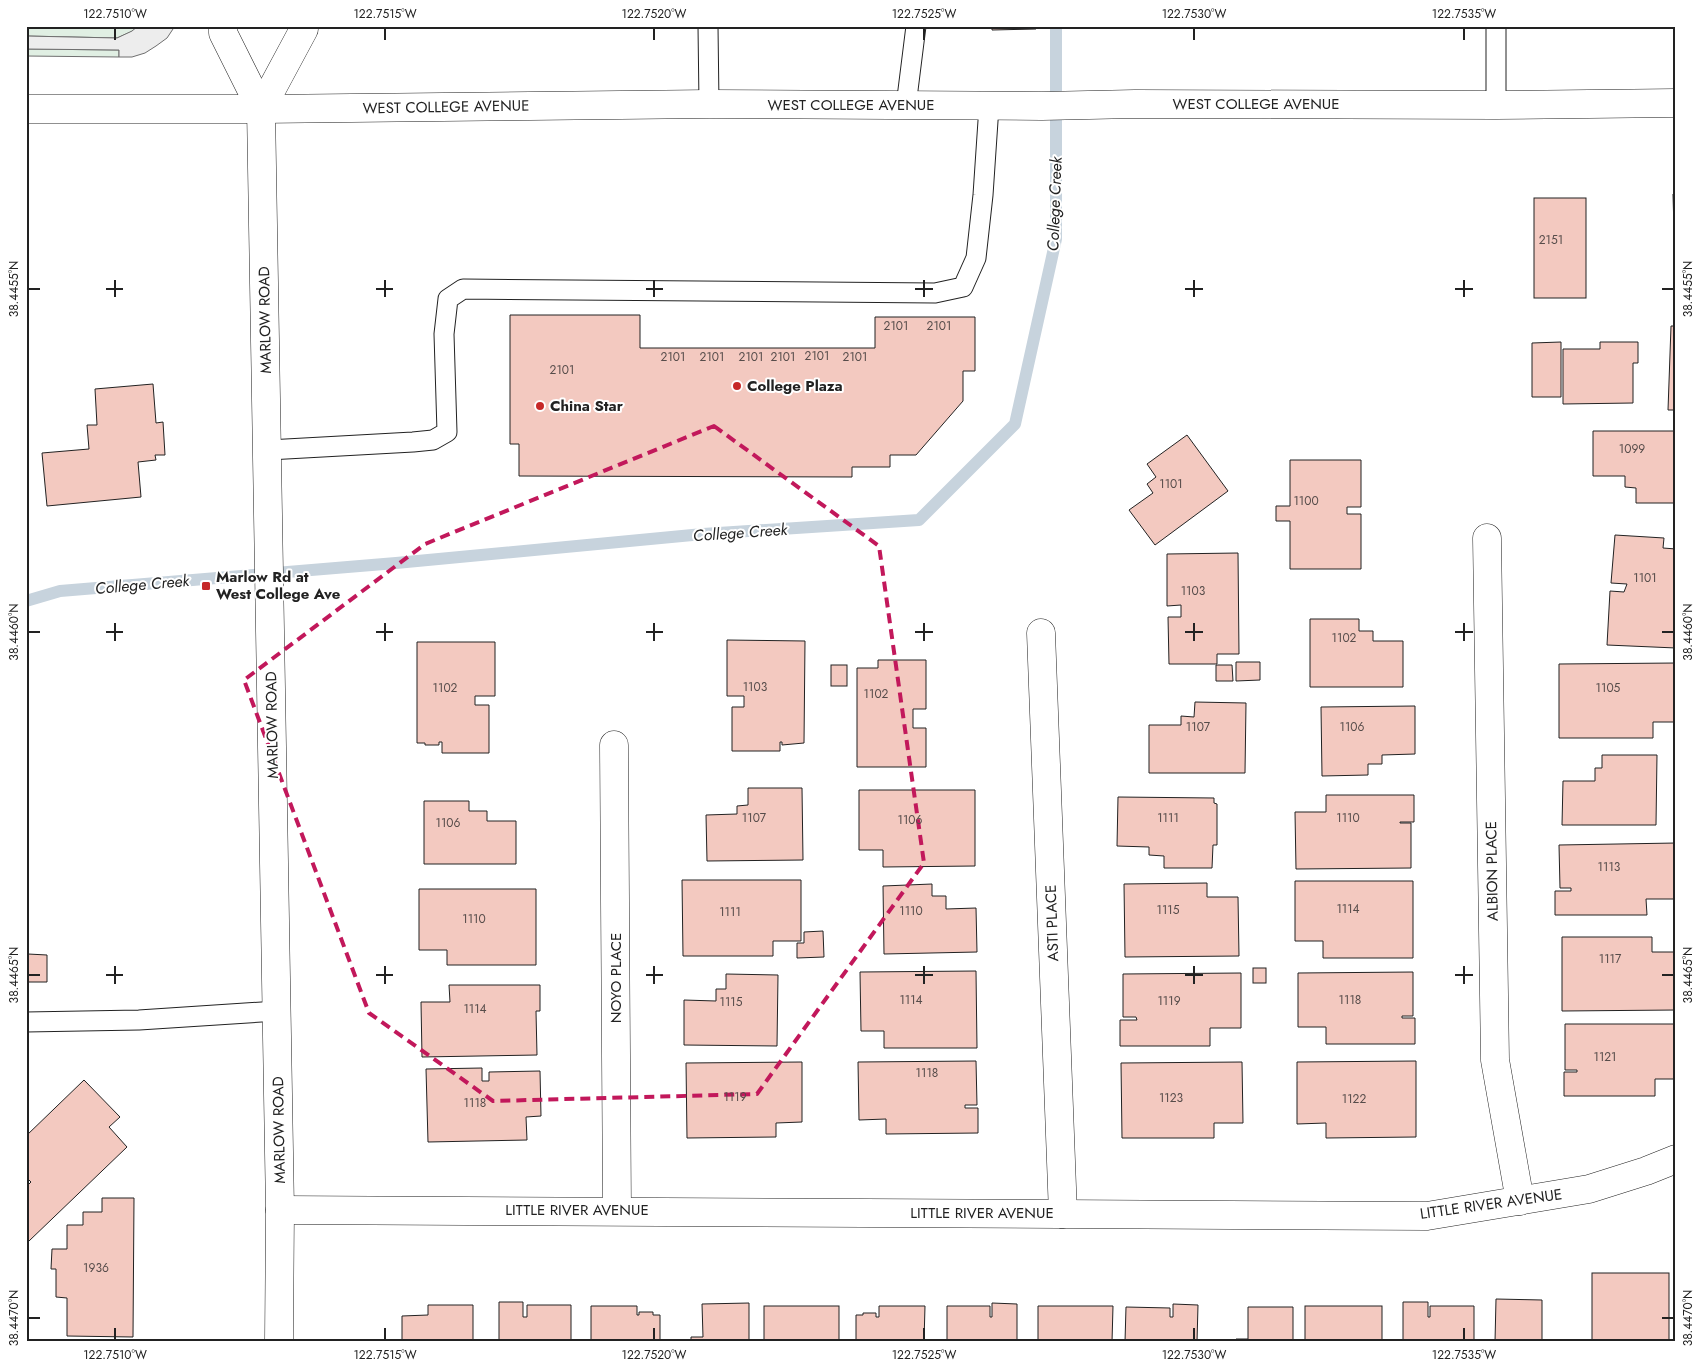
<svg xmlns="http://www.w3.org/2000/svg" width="1702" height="1368" viewBox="0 0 1702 1368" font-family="Jost,sans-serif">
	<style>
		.green { fill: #e0efe3; stroke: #6f6f6f }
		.parking { fill: #ededed; stroke: #6f6f6f }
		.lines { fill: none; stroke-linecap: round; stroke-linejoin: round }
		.stream { stroke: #c7d3dd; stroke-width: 12 }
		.building { fill: #f3c9c0; stroke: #222 }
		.lane-casing { stroke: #222; stroke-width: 21 }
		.street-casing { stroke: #222; stroke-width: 29 }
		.secondary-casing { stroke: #222; stroke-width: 29 }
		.lane { stroke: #fff; stroke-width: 19 }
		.street { stroke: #fff; stroke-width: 28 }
		.secondary { stroke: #fff; stroke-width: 28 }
		.marked { fill: none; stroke: #c2185b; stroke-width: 4; stroke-dasharray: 10 6; stroke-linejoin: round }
		.ticks { fill: none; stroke: #222; stroke-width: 2 }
		.poi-dot { fill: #c62828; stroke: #fff; stroke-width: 2 }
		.labels { text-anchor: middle; stroke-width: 4; stroke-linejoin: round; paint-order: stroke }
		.number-label { font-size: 12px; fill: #564c4a }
		.street-label { font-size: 15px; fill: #222; stroke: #fff }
		.poi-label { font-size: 15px; font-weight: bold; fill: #222; stroke: #fff; text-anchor: start }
		.water-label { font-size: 16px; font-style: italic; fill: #222; stroke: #fff }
		.neatline { fill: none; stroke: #222; stroke-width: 2 }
		.ticks-label { font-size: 12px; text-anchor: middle; fill: #222 }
	</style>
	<rect width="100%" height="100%" fill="#fff"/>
	<g class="green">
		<polygon points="26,26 138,26 133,31 117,38 26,36"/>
		<polygon points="26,49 119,50 119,57 26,56"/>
	</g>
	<polygon class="parking" points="138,26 175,26 167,38 156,46 145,53 132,57 119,57 119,50 26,49 26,36 117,38 132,31"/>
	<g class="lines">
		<polyline class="stream" points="26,601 60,591 396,563 703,534 919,520 1015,424 1056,239 1056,26"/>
	</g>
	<g class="building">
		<polygon points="992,26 1036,26 1036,29 992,30"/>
		<polygon points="1673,194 1676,194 1676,230 1674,230"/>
		<rect x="1534" y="198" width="52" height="100"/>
		<polygon points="510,315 640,315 640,348 875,348 875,317 975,317 975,371 963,371 963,401 916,455 890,455 890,467 852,467 852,477 519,476 519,444 510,444"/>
		<polygon points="1671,326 1676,326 1676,410 1668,410"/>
		<polygon points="1561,342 1561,397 1532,397 1532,343"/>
		<polygon points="1600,342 1638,342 1638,363 1633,363 1633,403 1563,404 1563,349 1600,349"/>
		<polygon points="153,384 156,423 163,422 165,455 155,455 156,460 138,462 141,497 47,506 42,453 89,449 87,425 97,425 95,389"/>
		<polygon points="1593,431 1676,431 1676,503 1636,503 1636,488 1625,487 1625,476 1593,476"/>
		<polygon points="1187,435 1228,491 1155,545 1129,510 1153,493 1147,484 1156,477 1147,464"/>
		<polygon points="1290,460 1361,460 1361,507 1347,507 1347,514 1361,514 1361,569 1290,569 1290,521 1276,521 1276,506 1290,506"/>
		<polygon points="1615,535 1664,538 1663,548 1676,549 1676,648 1607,645 1610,591 1624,592 1627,584 1611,583"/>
		<polygon points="1238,553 1239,654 1217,654 1217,664 1169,664 1168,617 1181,617 1181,605 1167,606 1167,554"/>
		<polygon points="1310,619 1359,619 1359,631 1373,631 1373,641 1403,641 1403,687 1310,687"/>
		<polygon points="727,640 805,641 804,743 782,745 782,742 780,742 780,751 732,751 732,707 744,707 744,696 727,696"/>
		<polygon points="417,642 495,642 495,696 475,696 475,705 489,705 489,753 442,753 442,742 439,742 439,745 425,745 425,743 417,743"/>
		<polygon points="878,660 926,660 926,709 913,709 913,728 926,728 926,767 857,767 857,668 878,668"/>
		<polygon points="1236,662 1260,662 1260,680 1236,681"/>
		<polygon points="1676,663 1676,722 1653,722 1653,738 1559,738 1559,664"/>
		<rect x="831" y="665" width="16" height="21"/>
		<polygon points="1216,665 1232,665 1233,681 1216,681"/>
		<polygon points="1195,702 1246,703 1245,773 1149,773 1149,725 1181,725 1181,716 1194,717"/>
		<polygon points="1415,706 1415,754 1382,755 1382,764 1368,764 1368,775 1322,776 1321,707"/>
		<polygon points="1602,755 1657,755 1656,825 1562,825 1563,781 1595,781 1595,768 1602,768"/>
		<polygon points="748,788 802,788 803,860 707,861 706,815 737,814 737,806 748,805"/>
		<polygon points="859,790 975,790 975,866 883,867 883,850 859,850"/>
		<polygon points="1326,795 1414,795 1414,822 1400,822 1400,823 1411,823 1411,868 1296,869 1295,812 1326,812"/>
		<polygon points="1118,797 1214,798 1214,803 1217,804 1217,845 1213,845 1212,868 1164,868 1164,856 1149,855 1149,847 1117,846"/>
		<polygon points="424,801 469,801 469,811 487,811 487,821 516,821 516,864 424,864"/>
		<polygon points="1676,843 1676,899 1646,899 1647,915 1555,915 1555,891 1571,891 1571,888 1560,888 1559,845"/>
		<polygon points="682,880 801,880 801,941 773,941 773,956 683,956"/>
		<polygon points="1295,881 1413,881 1413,958 1323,958 1323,941 1295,941"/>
		<polygon points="1207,883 1207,897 1238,897 1239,956 1125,957 1124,884"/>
		<polygon points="932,884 932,896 946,896 946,909 976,908 977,952 884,954 883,886"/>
		<polygon points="419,889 536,889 536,965 447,965 447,950 419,950"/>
		<polygon points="823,931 824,957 797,958 797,943 804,943 804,932"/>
		<polygon points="1562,937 1652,937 1652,952 1676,952 1676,1010 1562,1011"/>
		<polygon points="28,954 47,955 47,982 28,982"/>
		<rect x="1253" y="968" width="13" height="15"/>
		<polygon points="976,971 977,1048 884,1048 884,1031 861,1031 860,972"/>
		<polygon points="1413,972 1413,1016 1402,1016 1402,1018 1415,1018 1415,1044 1326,1044 1326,1027 1298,1027 1298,973"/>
		<polygon points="1241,973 1241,1028 1210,1028 1210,1046 1120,1046 1120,1020 1137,1020 1136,1017 1123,1017 1123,974"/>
		<polygon points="726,974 778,975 777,1046 684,1045 684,1000 716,1001 716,989 726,989"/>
		<polygon points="449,985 540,985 540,1011 536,1011 537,1055 422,1057 421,1002 450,1002"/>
		<polygon points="1565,1024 1676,1024 1676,1079 1655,1079 1655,1096 1564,1096 1564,1072 1577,1072 1577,1070 1565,1070"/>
		<polygon points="976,1061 977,1105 965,1105 965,1108 978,1108 978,1133 886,1134 886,1119 859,1120 858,1062"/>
		<polygon points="1416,1061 1416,1137 1326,1138 1326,1123 1297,1124 1297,1062"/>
		<polygon points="802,1062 802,1122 776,1123 776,1137 687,1138 686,1063"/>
		<polygon points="1242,1062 1243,1123 1214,1123 1214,1138 1122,1138 1121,1063"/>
		<polygon points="482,1068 482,1081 489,1081 489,1072 540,1071 541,1116 526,1117 527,1140 428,1142 426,1069"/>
		<polygon points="84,1080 120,1117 109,1127 127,1147 29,1241 26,1238 26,1187 31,1182 26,1177 26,1136"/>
		<polygon points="102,1198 134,1198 133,1337 67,1336 67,1298 56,1297 56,1269 51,1269 52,1249 67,1249 67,1225 83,1225 83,1212 102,1212"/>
		<rect x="1592" y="1273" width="77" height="69"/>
		<polygon points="1496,1299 1542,1300 1542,1342 1495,1342"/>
		<polygon points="499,1302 523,1302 523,1317 527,1317 527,1305 571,1305 571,1342 499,1342"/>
		<polygon points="1403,1302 1428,1302 1428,1317 1430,1317 1430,1306 1474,1306 1474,1342 1403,1342"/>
		<polygon points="749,1303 749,1342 691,1342 691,1337 703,1337 702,1304"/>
		<polygon points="992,1303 1017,1304 1017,1342 947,1342 947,1306 990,1306 990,1317 992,1317"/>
		<polygon points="1173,1304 1198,1305 1197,1342 1125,1342 1126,1307 1170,1308 1170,1317 1173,1317"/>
		<polygon points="428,1305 473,1305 473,1342 402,1342 402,1316 428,1315"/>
		<polygon points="591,1306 637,1306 637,1315 639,1315 639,1312 653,1312 653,1315 660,1315 660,1342 591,1342"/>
		<rect x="764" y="1306" width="75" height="36"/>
		<polygon points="879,1306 925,1306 924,1342 856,1342 856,1315 863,1315 863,1313 876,1313 876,1317 879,1317"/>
		<polygon points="1038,1306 1113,1306 1112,1342 1038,1342"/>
		<rect x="1305" y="1306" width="77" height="36"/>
		<polygon points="1248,1307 1293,1307 1293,1342 1236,1342 1236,1339 1248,1339"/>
	</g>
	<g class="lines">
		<g class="lane-casing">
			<g id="lane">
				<polyline points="708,26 709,104"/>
				<polyline points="1496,26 1496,105"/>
				<polyline points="906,106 916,26"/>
				<polyline points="268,450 413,442 433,440 447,432 444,334 448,299 463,289 935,293 963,287 976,258 983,195 989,106"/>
				<polyline points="26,1022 139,1020 277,1011"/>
			</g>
		</g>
		<g class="street-casing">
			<g id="street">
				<polyline points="1487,538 1495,1060 1520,1201"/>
				<polyline points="1041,633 1063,1214"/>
				<polyline points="614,745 617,1210"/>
				<polyline points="280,1210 1427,1216 1589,1189 1646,1171 1676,1159"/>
			</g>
		</g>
		<g class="secondary-casing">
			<g id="secondary">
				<polyline points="223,26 223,33 261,109 280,1210 279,1342"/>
				<polyline points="26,109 261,109 709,104 1042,106 1135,104 1496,105 1676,103"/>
				<polyline points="261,109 304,29 304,26"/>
			</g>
		</g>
		<use href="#lane" class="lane"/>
		<use href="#street" class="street"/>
		<use href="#secondary" class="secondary"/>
	</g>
	<path class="marked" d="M714 426 879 546 924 863 757 1094 493 1101 369 1013 244 680 425 544Z"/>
	<path class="ticks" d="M115 28V40M385 28V40M654 28V40M924 28V40M1194 28V40M1464 28V40M115 280V297M385 280V297M654 280V297M924 280V297M1194 280V297M1464 280V297M28 289H40M106 289H123M376 289H393M646 289H663M915 289H933M1185 289H1203M1455 289H1473M1662 289H1674M115 623V641M385 623V641M654 623V641M924 623V641M1194 623V641M1464 623V641M28 632H40M106 632H123M376 632H393M646 632H663M915 632H933M1185 632H1203M1455 632H1473M1662 632H1674M115 966V984M385 966V984M654 966V984M924 966V984M1194 966V984M1464 966V984M28 975H40M106 975H123M376 975H393M646 975H663M915 975H933M1185 975H1203M1455 975H1473M1662 975H1674M28 1318H40M1662 1318H1674M115 1328V1340M385 1328V1340M654 1328V1340M924 1328V1340M1194 1328V1340M1464 1328V1340"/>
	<g class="poi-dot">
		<circle cx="737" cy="386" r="5"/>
		<circle cx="540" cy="406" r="5"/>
		<rect x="201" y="581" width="10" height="10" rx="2.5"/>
	</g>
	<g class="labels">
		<g class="number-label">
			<text x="1551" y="244">2151</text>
			<text x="896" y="330">2101</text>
			<text x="939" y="330">2101</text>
			<text x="817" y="360">2101</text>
			<text x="673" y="361">2101</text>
			<text x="712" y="361">2101</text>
			<text x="751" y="361">2101</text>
			<text x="783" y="361">2101</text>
			<text x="855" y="361">2101</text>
			<text x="562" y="374">2101</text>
			<text x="1632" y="453">1099</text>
			<text x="1171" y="488">1101</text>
			<text x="1306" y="505">1100</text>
			<text x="1645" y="582">1101</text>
			<text x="1193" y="595">1103</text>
			<text x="1344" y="642">1102</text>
			<text x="755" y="691">1103</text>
			<text x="445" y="692">1102</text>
			<text x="1608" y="692">1105</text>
			<text x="876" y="698">1102</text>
			<text x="1198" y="731">1107</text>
			<text x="1352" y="731">1106</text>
			<text x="754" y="822">1107</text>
			<text x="1168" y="822">1111</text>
			<text x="1348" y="822">1110</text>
			<text x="910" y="824">1106</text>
			<text x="448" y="827">1106</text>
			<text x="1609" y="871">1113</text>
			<text x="1348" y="913">1114</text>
			<text x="1168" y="914">1115</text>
			<text x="911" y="915">1110</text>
			<text x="730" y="916">1111</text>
			<text x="474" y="923">1110</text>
			<text x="1610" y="963">1117</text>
			<text x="911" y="1004">1114</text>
			<text x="1350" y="1004">1118</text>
			<text x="1169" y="1005">1119</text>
			<text x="731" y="1006">1115</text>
			<text x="475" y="1013">1114</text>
			<text x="1605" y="1061">1121</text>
			<text x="927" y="1077">1118</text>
			<text x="735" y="1101">1119</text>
			<text x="1171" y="1102">1123</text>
			<text x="1354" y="1103">1122</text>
			<text x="475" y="1107">1118</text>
			<text x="96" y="1272">1936</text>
		</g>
		<g class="street-label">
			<text x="1256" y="109">WEST COLLEGE AVENUE</text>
			<text x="851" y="110">WEST COLLEGE AVENUE</text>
			<text transform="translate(446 107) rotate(-1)" y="5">WEST COLLEGE AVENUE</text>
			<text transform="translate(265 320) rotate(-91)" y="5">MARLOW ROAD</text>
			<text transform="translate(272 725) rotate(-91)" y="5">MARLOW ROAD</text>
			<text transform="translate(1492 871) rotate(-91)" y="5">ALBION PLACE</text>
			<text transform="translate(1052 923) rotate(-92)" y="5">ASTI PLACE</text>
			<text transform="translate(616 978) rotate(-90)" y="5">NOYO PLACE</text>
			<text transform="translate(279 1130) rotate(-91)" y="5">MARLOW ROAD</text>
			<text transform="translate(1491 1204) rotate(-8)" y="5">LITTLE RIVER AVENUE</text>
			<text x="577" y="1215">LITTLE RIVER AVENUE</text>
			<text x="982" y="1218">LITTLE RIVER AVENUE</text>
		</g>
		<g class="poi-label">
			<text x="747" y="391">College Plaza</text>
			<text x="550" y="411">China Star</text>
			<text x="216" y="582">Marlow Rd at<tspan x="216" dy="17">West College Ave</tspan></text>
		</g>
		<g class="water-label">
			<text transform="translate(1054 204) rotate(-88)" y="6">College Creek</text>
			<text transform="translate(740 532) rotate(-4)" y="6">College Creek</text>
			<text transform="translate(142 584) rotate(-5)" y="6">College Creek</text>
		</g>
	</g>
	<rect width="1702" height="1368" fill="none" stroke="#ffffff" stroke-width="55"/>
	<rect x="28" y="28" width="1646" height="1312" class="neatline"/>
	<g class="ticks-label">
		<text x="115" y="18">122.7510°W</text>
		<text x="385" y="18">122.7515°W</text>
		<text x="654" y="18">122.7520°W</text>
		<text x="924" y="18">122.7525°W</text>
		<text x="1194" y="18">122.7530°W</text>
		<text x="1464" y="18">122.7535°W</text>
		<text transform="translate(1688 289) rotate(-90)" y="4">38.4455°N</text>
		<text transform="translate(14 289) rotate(-90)" y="4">38.4455°N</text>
		<text transform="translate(1688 632) rotate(-90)" y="4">38.4460°N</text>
		<text transform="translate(14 632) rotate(-90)" y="4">38.4460°N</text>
		<text transform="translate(1688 975) rotate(-90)" y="4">38.4465°N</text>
		<text transform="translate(14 975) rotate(-90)" y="4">38.4465°N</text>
		<text transform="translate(1688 1318) rotate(-90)" y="4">38.4470°N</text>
		<text transform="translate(14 1318) rotate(-90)" y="4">38.4470°N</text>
		<text x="115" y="1359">122.7510°W</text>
		<text x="385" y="1359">122.7515°W</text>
		<text x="654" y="1359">122.7520°W</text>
		<text x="924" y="1359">122.7525°W</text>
		<text x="1194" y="1359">122.7530°W</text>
		<text x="1464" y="1359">122.7535°W</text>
	</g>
</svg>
